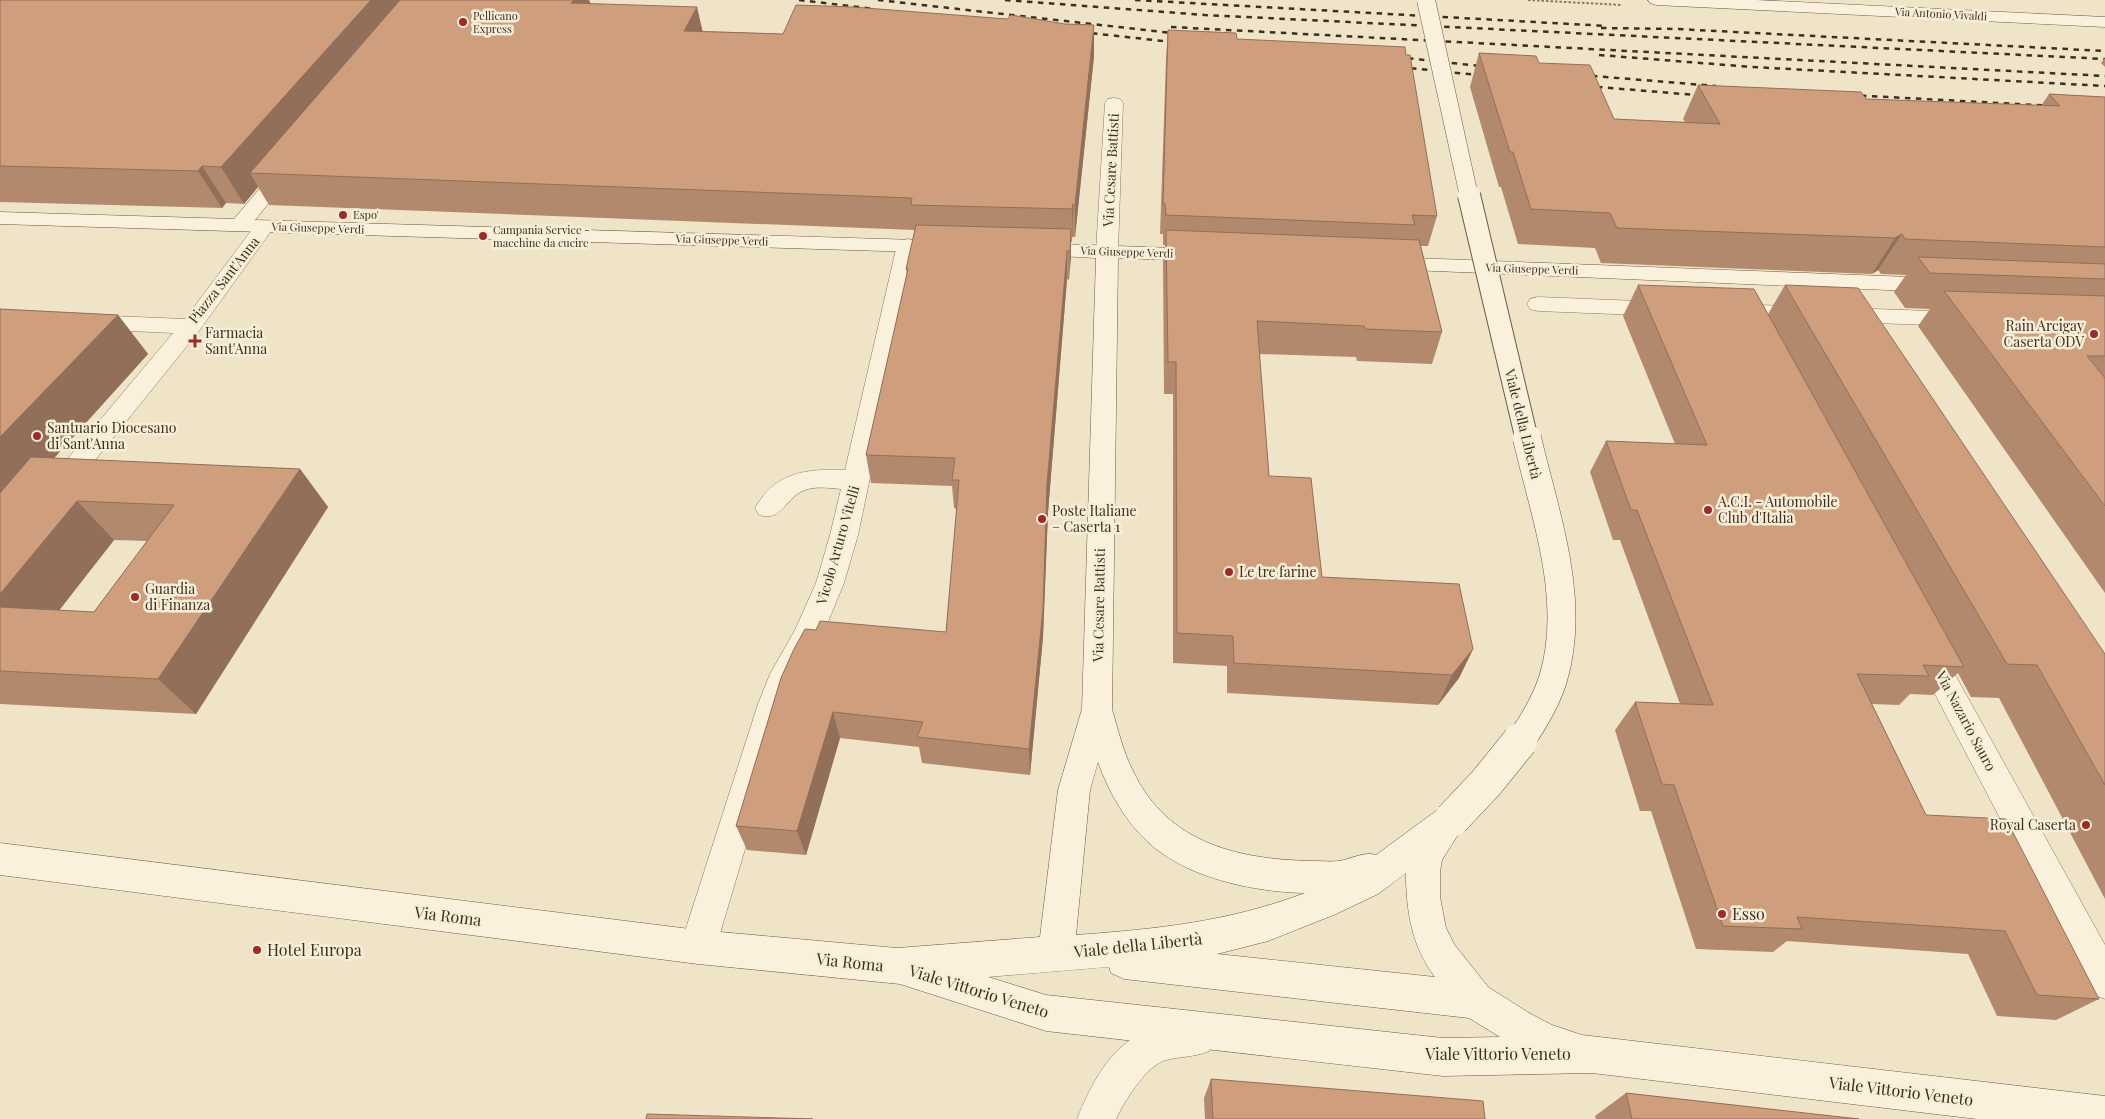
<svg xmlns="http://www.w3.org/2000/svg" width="2105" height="1119" viewBox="0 0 2105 1119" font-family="'Playfair Display',serif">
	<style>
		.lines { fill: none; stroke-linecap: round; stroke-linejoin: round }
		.street-casing { stroke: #8d765c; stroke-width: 1 }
		.secondary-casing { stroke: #6f573f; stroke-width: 1 }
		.path { stroke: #8d765c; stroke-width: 2; stroke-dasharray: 2.5 2; stroke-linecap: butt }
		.street { fill: #faf1dc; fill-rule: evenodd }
		.secondary { fill: #faf1dc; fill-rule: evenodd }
		.rail { stroke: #3d2e20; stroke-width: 2.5; stroke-dasharray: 5.5 5.5; stroke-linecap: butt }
		.secondary-bridge-far3-casing { stroke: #6f573f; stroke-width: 19; stroke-linecap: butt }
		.secondary-bridge-far2-casing { stroke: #6f573f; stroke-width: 24; stroke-linecap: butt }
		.secondary-bridge-far1-casing { stroke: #6f573f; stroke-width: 29; stroke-linecap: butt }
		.secondary-bridge-casing { stroke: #6f573f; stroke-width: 36; stroke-linecap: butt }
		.secondary-bridge-far3 { stroke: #faf1dc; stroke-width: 18 }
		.secondary-bridge-far2 { stroke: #faf1dc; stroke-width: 22 }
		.secondary-bridge-far1 { stroke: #faf1dc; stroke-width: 28 }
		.secondary-bridge { stroke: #faf1dc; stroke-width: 35 }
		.wall { fill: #b2896c; fill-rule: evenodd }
		.shaded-wall { fill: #916f58 }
		.building { fill: #cf9f7d; stroke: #916f58 }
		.poi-dot { fill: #9e2a2b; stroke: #f7eed8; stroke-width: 2 }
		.labels { text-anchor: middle; stroke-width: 5; stroke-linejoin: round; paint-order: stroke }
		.far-street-label { font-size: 11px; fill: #3d2e20; stroke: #f7eed8 }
		.far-poi-label { font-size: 11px; fill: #3d2e20; stroke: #f7eed8; text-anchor: start }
		.street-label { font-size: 14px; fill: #3d2e20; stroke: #f7eed8 }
		.poi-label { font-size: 14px; fill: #3d2e20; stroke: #f7eed8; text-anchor: start }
		.near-poi-label { font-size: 16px; fill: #3d2e20; stroke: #f7eed8; text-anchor: start }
		.near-street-label { font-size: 16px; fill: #3d2e20; stroke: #f7eed8 }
	</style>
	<rect width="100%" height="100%" fill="#f0e4c8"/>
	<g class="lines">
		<g class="street-casing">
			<g id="street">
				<polygon points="1114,98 1120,99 1123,103 1118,251 1115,256 1107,257 1099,256 1096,251 1105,103 1108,99"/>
				<polygon points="264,221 271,223 274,227 199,331 67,495 58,497 49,495 45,488 49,481 173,333 88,329 80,327 77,322 80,317 88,315 185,319 257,223"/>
				<path d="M908 239 915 241 919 245 858 535 844 583 823 634 799 677 788 704 716 947 710 959 698 964 686 959 680 947 758 704 770 674 795 630 816 583 830 535 841 489C830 488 816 486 805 490 784 498 783 522 759 515L755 508C776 471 807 469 845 470L897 245 901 241Z"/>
				<polygon points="1538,297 1664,302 1672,304 1675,309 1672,314 1664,316 1538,311 1530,309 1527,304 1530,299"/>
				<polygon points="1729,304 1961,312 1969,314 1972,319 1969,324 1961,326 1729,318 1721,316 1718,311 1721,306"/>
				<polygon points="1928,640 1938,644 2105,945 2105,999 2092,994 1913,652 1918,644"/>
				<path d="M1196 1019 1209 1025 1215 1038 1209 1051C1193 1058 1178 1056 1163 1061 1144 1069 1124 1102 1116 1119H1077C1093 1079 1114 1040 1158 1026 1170 1022 1183 1021 1196 1019Z"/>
			</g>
		</g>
		<g class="secondary-casing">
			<g id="secondary">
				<polygon points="1648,0 1756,0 2105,17 2105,27 1656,5 1650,3"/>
				<polygon points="288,161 295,163 298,167 255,220 949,241 956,243 960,247 956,251 949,253 0,224 0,212 234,219 281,163"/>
				<path d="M1032 243 1202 249 1210 250 1213 255 1210 260 1202 261 1118 258 1112 709C1118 730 1123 751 1133 771 1168 845 1241 860 1316 861 1324 861 1332 862 1339 861 1351 859 1365 851 1376 855L1440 808 1452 804 1464 808 1468 819 1464 830 1459 833 1442 860 1440 871V897L1446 928 1454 944 1488 987 1529 1013 1552 1025 1582 1035 2105 1096V1119H1977L1592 1073 1443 1076 1046 1031 900 984 698 964 0 875V843L698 930 897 948 1040 937 1058 790 1082 709 1096 258 1024 254 1021 249 1024 244ZM1098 762C1109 792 1124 820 1148 842 1186 878 1254 892 1305 893 1228 922 1157 929 1076 935L1090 790ZM1406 873C1406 911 1412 947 1435 977L1217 954 1268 941 1336 914 1378 894ZM1109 967 1111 973 1124 979 1469 1018 1500 1037 1443 1038 1046 995 988 977Z"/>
				<polygon points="1387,257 1936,278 1944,280 1947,285 1944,290 1936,292 1387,269 1379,268 1376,263 1379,258"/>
			</g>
		</g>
		<polyline class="path" points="1528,0 1622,5"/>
		<use href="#street" class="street"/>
		<use href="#secondary" class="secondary"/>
		<g class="rail">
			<polyline points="799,0 875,9"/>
			<polyline points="878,0 1181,34"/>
			<polyline points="1005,0 1205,15 2105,59"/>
			<polyline points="1135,0 1607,26"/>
			<polyline points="1171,27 2105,76"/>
			<polyline points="1601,28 1677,29 2105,51"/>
			<polyline points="1081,32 1181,43"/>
			<polyline points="1599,55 1752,67 2105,86"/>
			<polyline points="1397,57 1489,67"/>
			<polyline points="1400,67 1487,76"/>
			<polyline points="1581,75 1716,86"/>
			<polyline points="1586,86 1708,96"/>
			<polyline points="1850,95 2055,106"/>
		</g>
		<g class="secondary-bridge-far3-casing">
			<polyline id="secondary-bridge-far3" points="1426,0 1469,196"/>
		</g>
		<g class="secondary-bridge-far2-casing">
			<polyline id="secondary-bridge-far2" points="1469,195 1527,440"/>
		</g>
		<g class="secondary-bridge-far1-casing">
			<path id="secondary-bridge-far1" d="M1519 743C1533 723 1546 702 1553 679 1577 600 1545 516 1527 438"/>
		</g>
		<g class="secondary-bridge-casing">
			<polyline id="secondary-bridge" points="1452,819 1486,783 1520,741"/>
		</g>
		<use href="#secondary-bridge-far3" class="secondary-bridge-far3"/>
		<use href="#secondary-bridge-far2" class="secondary-bridge-far2"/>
		<use href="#secondary-bridge-far1" class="secondary-bridge-far1"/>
		<use href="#secondary-bridge" class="secondary-bridge"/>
	</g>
	<g class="wall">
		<polygon points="0,0 589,0 591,4 703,31 783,34 1065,24 1094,25 1094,56 1075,237 1072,237 1072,242 1071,242 1069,280 1067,279 1048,512 1043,637 1030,775 922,763 919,747 840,738 806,855 747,850 736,826 781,678 946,632 957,509 954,508 952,486 871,483 866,455 907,275 906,269 914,234 914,230 269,205 258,187 244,204 226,203 222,208 0,202"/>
		<polygon points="1168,30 1237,39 1437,216 1428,246 1421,246 1442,332 1432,364 1357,361 1356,357 1259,354 1269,476 1322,577 1473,649 1459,678 1438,705 1227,693 1227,666 1173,663 1173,394 1164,394 1163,262 1165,245 1163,245 1163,234 1160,234 1166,59"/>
		<polygon points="1479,53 1539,63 1614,119 1685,122 1683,119 1698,85 1866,99 2041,106 2049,94 2105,97 2105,593 1918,326 1930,309 1905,308 1894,292 1906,275 1881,274 1878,270 1872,274 1601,263 1595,248 1518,244 1501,187 1499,187 1470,87"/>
		<polygon points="2105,58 2105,67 2101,63"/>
		<polygon points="1638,285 1768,314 1785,285 2105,654 2105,899 1999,698 1971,697 1958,673 1933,695 1910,694 1899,705 1872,704 1926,815 2099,999 2056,1020 1997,1016 1968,954 1787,941 1773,952 1696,949 1651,811 1640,811 1615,730 1635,702 1680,704 1620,540 1613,540 1590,472 1606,441 1675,444 1623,316"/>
		<path d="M0 309 118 315 148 354 54 458 300 469 328 507 196 714 0 704ZM114 540 147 541 94 612 59 610Z"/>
		<polygon points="1211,1079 1485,1119 1205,1119 1204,1098"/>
		<polygon points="1626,1093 1859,1119 1596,1119 1595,1116"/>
	</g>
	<g class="shaded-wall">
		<polygon points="371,0 415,0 250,173 258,187 244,204 221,167"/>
		<polygon points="574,0 589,0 594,15 571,3"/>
		<polygon points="697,7 704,37 684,31"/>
		<polygon points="1094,25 1094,56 1075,237 1075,205"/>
		<polygon points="202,166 226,203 222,208 198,171"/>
		<polygon points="1073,204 1072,242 1072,209"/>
		<polygon points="1071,229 1071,258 1069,280 1070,251"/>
		<polygon points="1902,234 1878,270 1872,274 1895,238"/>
		<polygon points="1067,251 1067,279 1048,512 1043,637 1030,775 1029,749 1047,484"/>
		<polygon points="118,315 148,354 28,487 0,536 0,437"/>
		<polygon points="300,469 328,507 196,714 158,679"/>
		<polygon points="77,501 114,540 33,644 0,615 0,594"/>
		<polygon points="1473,649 1459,678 1438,705 1452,675"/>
		<polygon points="833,712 840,738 806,855 797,831"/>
	</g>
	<g class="building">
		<polygon points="0,0 371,0 221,167 202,166 198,171 0,166"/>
		<polygon points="400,0 574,0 571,3 697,7 684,31 783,34 796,5 853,7 1007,19 1011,15 1065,24 1094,25 1075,205 1073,204 1072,209 911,205 912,198 250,173"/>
		<polygon points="1168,30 1236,33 1237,39 1405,47 1406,55 1410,55 1437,216 1412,215 1415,225 1166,215 1165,204 1163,204"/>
		<polygon points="1479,53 1536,56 1539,63 1590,65 1614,119 1720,124 1698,85 1861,92 1866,99 2060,106 2049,94 2105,97 2105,247 1905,239 1902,234 1895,238 1617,228 1610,213 1531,209 1513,152 1510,152"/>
		<polygon points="916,225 1071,229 1070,251 1067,251 1047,484 1043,609 1029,749 917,737 923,722 833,712 797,831 736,826 781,678 793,651 805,629 816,630 820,621 946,632 959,480 952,480 955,458 866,455 908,269 906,269"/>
		<polygon points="1166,230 1419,240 1442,332 1365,329 1364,326 1257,321 1269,476 1311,478 1322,577 1459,584 1473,649 1452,675 1234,663 1233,636 1177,633 1176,362 1168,362"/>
		<polygon points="1918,257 2105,264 2105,279 1930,273"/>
		<polygon points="1638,285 1754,289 1964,667 1923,665 1929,676 1857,674 1926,815 2006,819 2099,999 2037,995 2005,931 1797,917 1802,929 1723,926 1674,785 1662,784 1635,702 1713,705 1637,510 1631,510 1606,441 1707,445"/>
		<polygon points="1785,285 1858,288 2105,654 2105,785 2037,665 2007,664"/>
		<polygon points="1944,291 2105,296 2105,356 2087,356 2105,378 2105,506"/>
		<polygon points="0,309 118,315 0,437"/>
		<polygon points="31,457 300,469 158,679 0,671 0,607 94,612 174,505 77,501 0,594 0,493"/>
		<polygon points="1211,1079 1483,1101 1485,1119 1213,1119"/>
		<polygon points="1626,1093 1859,1119 1632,1119"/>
		<polygon points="647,1114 813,1119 646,1119"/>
	</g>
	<g class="poi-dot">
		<circle cx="463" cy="22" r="5"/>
		<circle cx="343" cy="215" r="5"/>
		<circle cx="483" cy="236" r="5"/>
		<circle cx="2094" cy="334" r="5"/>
		<path d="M192.5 333.5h5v5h5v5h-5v5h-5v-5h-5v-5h5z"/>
		<circle cx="37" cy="436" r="5"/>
		<circle cx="1708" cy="510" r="5"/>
		<circle cx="1042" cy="519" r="5"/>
		<circle cx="1229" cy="572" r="5"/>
		<circle cx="135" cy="597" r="5"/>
		<circle cx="2086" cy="825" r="5"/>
		<circle cx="1722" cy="914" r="5"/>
		<circle cx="257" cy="950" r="5"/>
	</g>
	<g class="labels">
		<g class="far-street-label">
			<text transform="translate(1941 14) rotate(3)" y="4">Via Antonio Vivaldi</text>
			<text transform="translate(318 228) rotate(2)" y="4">Via Giuseppe Verdi</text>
			<text transform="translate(722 240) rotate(2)" y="4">Via Giuseppe Verdi</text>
			<text transform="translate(1127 252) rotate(2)" y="4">Via Giuseppe Verdi</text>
			<text transform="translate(1532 269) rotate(2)" y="4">Via Giuseppe Verdi</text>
		</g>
		<g class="far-poi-label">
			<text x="473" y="20">Pellicano<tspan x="473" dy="13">Express</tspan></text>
			<text x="353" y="219">Espo'</text>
			<text x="493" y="234">Campania Service -<tspan x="493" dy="13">macchine da cucire</tspan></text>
		</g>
		<g class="street-label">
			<text transform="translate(1111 170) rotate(-87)" y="5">Via Cesare Battisti</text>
			<text transform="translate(224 280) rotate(-52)" y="5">Piazza Sant'Anna</text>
			<text transform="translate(1523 424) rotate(76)" y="5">Viale della Libertà</text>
			<text transform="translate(838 545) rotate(-74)" y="5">Vicolo Arturo Vitelli</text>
			<text transform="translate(1099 605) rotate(-89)" y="5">Via Cesare Battisti</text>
			<text transform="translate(1966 721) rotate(62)" y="5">Via Nazario Sauro</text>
		</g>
		<g class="poi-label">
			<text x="2084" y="331" text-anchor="end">Rain Arcigay<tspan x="2084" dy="16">Caserta ODV</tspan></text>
			<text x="205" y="338">Farmacia<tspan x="205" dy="16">Sant'Anna</tspan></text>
			<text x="47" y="433">Santuario Diocesano<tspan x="47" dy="16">di Sant'Anna</tspan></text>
			<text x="1718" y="507">A.C.I. - Automobile<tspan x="1718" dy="16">Club d'Italia</tspan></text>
			<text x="1052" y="516">Poste Italiane<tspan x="1052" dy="16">– Caserta 1</tspan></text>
			<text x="1239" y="577">Le tre farine</text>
			<text x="145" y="594">Guardia<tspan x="145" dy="16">di Finanza</tspan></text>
			<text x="2076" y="830" text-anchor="end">Royal Caserta</text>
		</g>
		<g class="near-poi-label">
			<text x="1732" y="920">Esso</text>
			<text x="267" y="956">Hotel Europa</text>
		</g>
		<g class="near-street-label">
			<text transform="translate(448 916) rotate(7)" y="6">Via Roma</text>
			<text transform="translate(1138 945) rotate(-6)" y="6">Viale della Libertà</text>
			<text transform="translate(850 962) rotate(6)" y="6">Via Roma</text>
			<text transform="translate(979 991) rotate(17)" y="6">Viale Vittorio Veneto</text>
			<text x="1498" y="1060">Viale Vittorio Veneto</text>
			<text transform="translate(1901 1091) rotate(7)" y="6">Viale Vittorio Veneto</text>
		</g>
	</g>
</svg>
